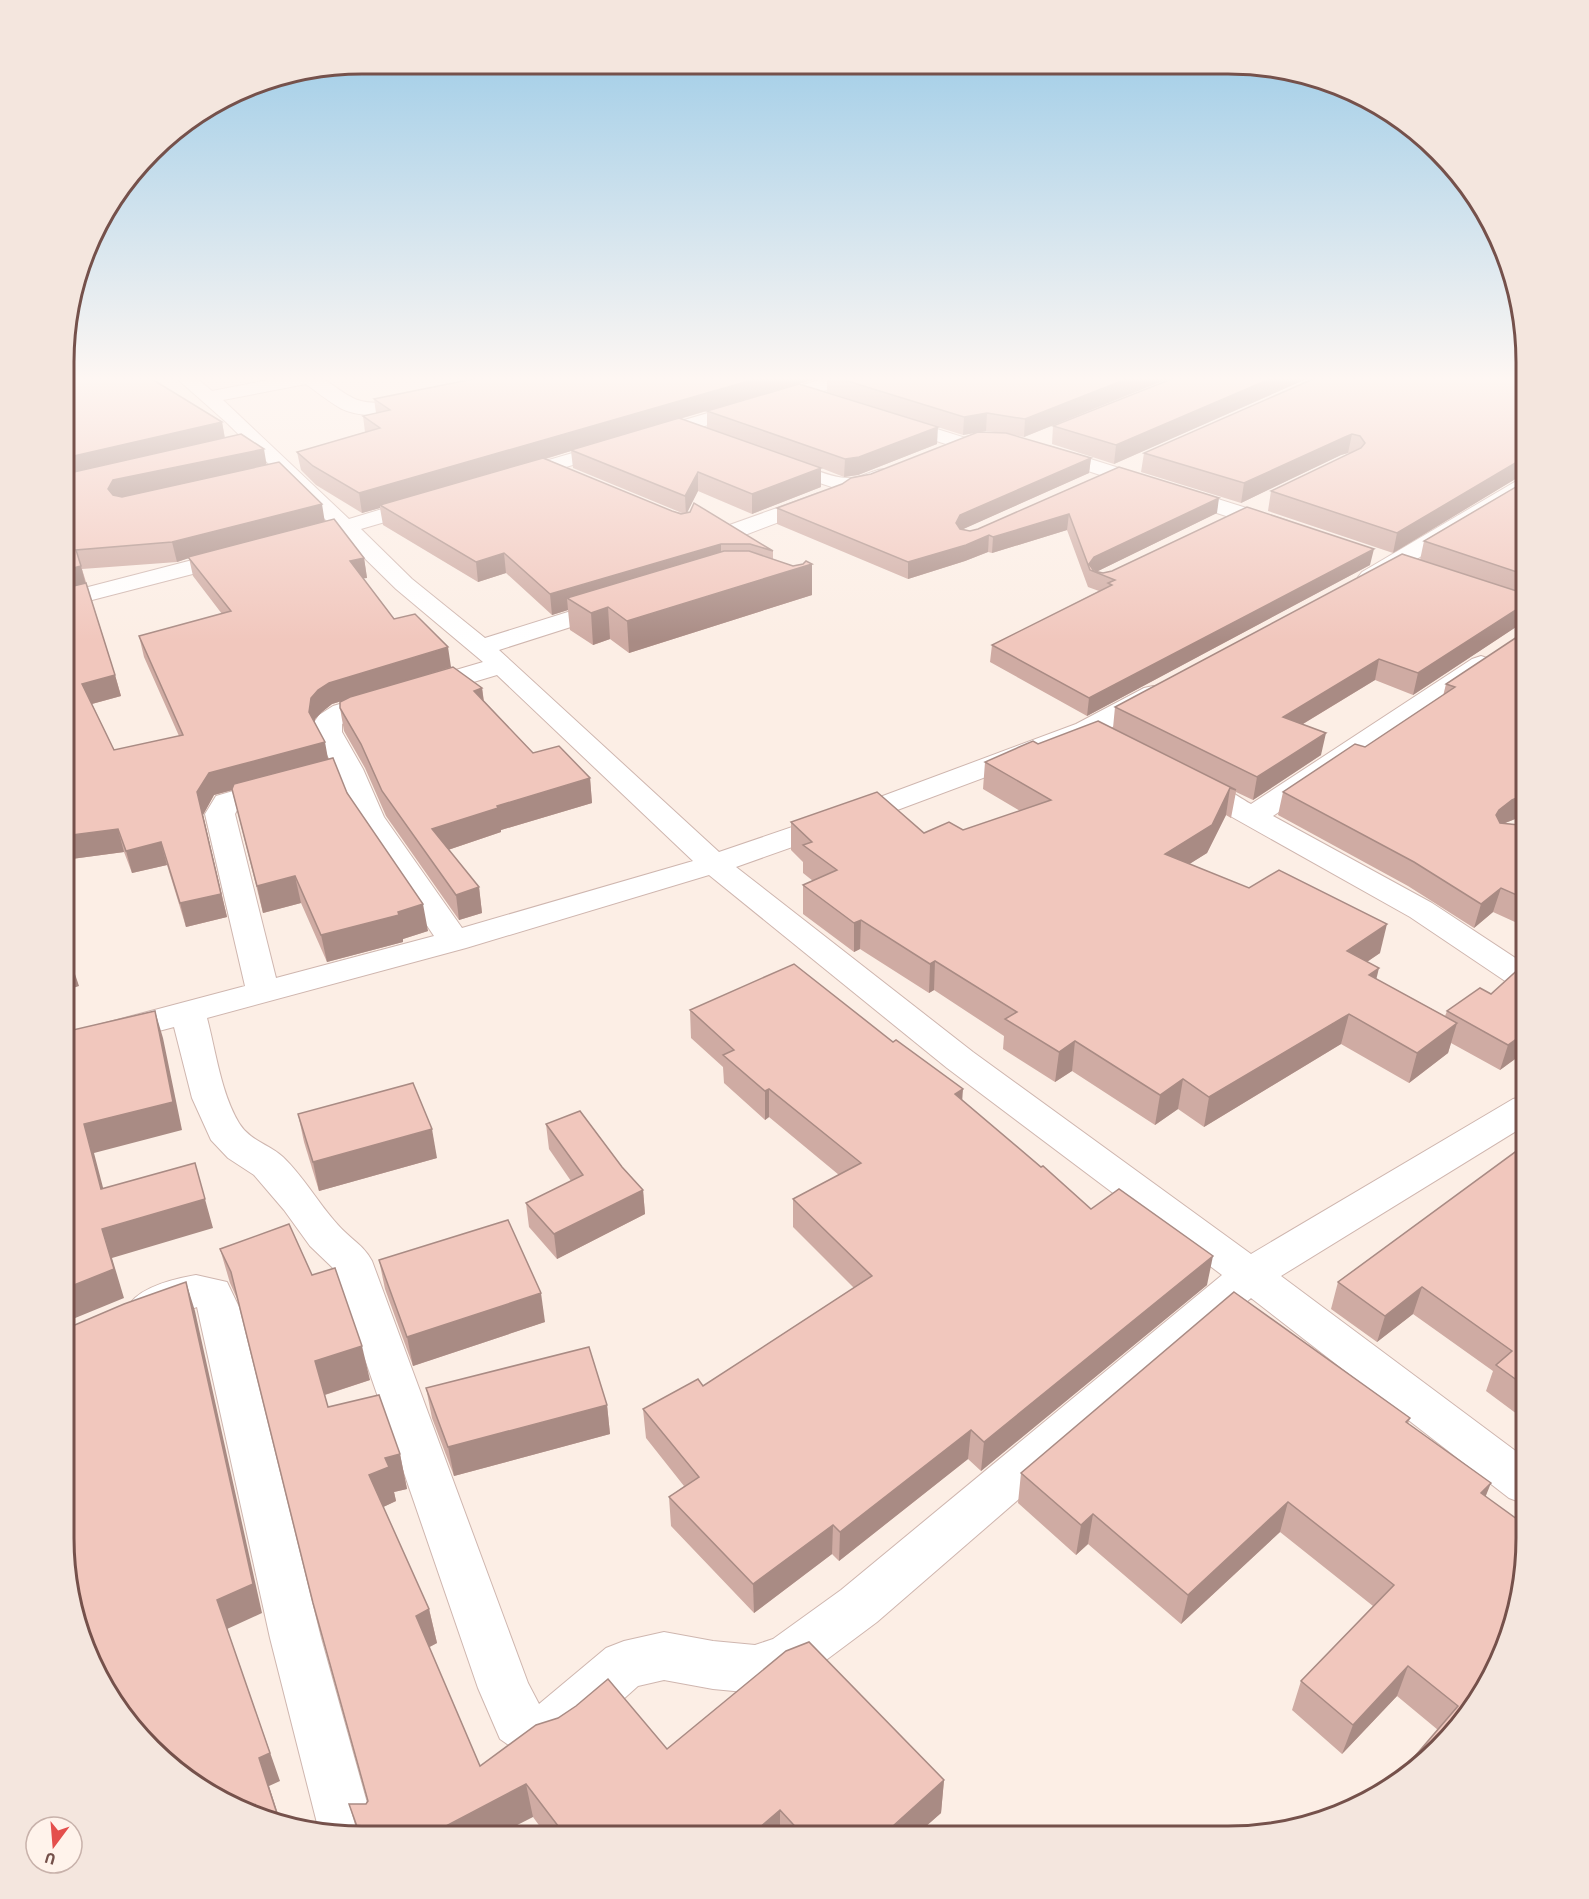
<svg xmlns="http://www.w3.org/2000/svg" width="1589" height="1899" viewBox="0 0 1589 1899" font-family="'Source Sans 3',sans-serif">
	<style>
		.lines { fill: none; stroke-linecap: round; stroke-linejoin: round }
		.minor-casing { stroke: #cfb6af; stroke-width: 2 }
		.minor { fill: #fff; fill-rule: evenodd }
		.wall { fill: #cfaba3; fill-rule: evenodd }
		.shaded-wall { fill: #a98b84 }
		.building { fill: #f1c7bd; stroke: #a98b84; stroke-width: 1.5 }
		.rim { fill: none; stroke: #75514b; stroke-width: 3 }
	</style>
	<rect width="100%" height="100%" fill="#fceee5"/>
	<g class="lines">
		<g class="minor-casing">
			<g id="minor">
				<path d="M174 376H194L212 391 289 376H326L324 379C354 400 361 408 399 399 408 397 417 394 427 396L430 400 427 404C399 411 368 422 340 408 328 401 317 392 306 384L223 400 349 519 425 496 433 498 436 503 433 508 361 529 412 579 485 638 603 601 612 599 621 601 624 606 621 611 499 650 719 852 880 797 1076 724 1144 688 1153 686 1162 688 1166 694 1162 700 1096 736 900 809 736 867 973 1052 1251 1254 1513 1099 1526 1096V1125L1281 1276 1525 1458V1504L1509 1498 1251 1298 877 1622 806 1675 755 1693 713 1689 664 1680 638 1686 580 1738 562 1749 543 1756 532 1755 513 1748 500 1739 478 1688 334 1269 310 1246 284 1210 254 1175 228 1158 211 1140 192 1098 174 1027 64 1056V1034L245 986 205 814 216 796 277 778 287 781 291 787 287 793 238 808 235 814 276 978 434 936 354 817 335 769 314 732 315 721 319 715 333 706 483 662 396 589 341 535 328 539 320 537 317 532 320 527 330 524 226 422ZM497 675 693 861 462 928 384 817 363 769 342 732V724L353 718ZM709 875 947 1068 1222 1275 841 1590 773 1639 755 1645 713 1641 664 1632 624 1641 606 1648 539 1704 528 1683 372 1261C364 1245 349 1238 338 1225 318 1203 304 1177 283 1157 269 1144 250 1141 239 1123 221 1093 216 1052 207 1018L466 948Z"/>
				<polygon points="461,376 483,376 496,386 494,390 480,390"/>
				<polygon points="833,376 862,376 860,380 522,480 515,482 508,480 504,476 508,472"/>
				<polygon points="895,416 969,439 972,443 969,447 962,449 888,426 885,422 888,418"/>
				<polygon points="1049,446 1288,521 1291,526 1288,531 1280,533 1272,531 1042,456 1039,452 1042,448"/>
				<path d="M778 457C798 462 829 478 847 478 864 479 877 465 893 470L896 474 893 478 870 487 844 491 771 467 768 463 771 459Z"/>
				<polygon points="1526,479 1526,494 1378,582 1370,584 1362,582 1358,577 1362,572 1518,480"/>
				<polygon points="819,493 827,494 830,499 827,504 737,538 729,540 721,538 718,533 721,528"/>
				<polygon points="235,549 243,551 247,556 243,561 65,607 65,593"/>
				<path d="M1481 656 1490 659 1494 664 1490 669 1273 816 1432 903 1526 965V990L1514 987 1410 917 1184 790 1180 784 1184 778C1207 772 1231 793 1251 804L1472 659Z"/>
				<path d="M196 1275 227 1282 239 1307 321 1638 376 1835H342L319 1831 270 1638 197 1307 148 1324 133 1319 127 1308C138 1287 173 1279 196 1275Z"/>
			</g>
		</g>
		<use href="#minor" class="minor"/>
	</g>
	<g class="wall">
		<path d="M65 376 222 422 225 438 267 465 364 558 367 578H363L394 619 451 667 482 688 484 701 533 753 590 778 592 803 501 830V832L448 850 479 887 482 913 459 920 386 816 365 768 344 731 340 708 342 701 332 704 322 712 315 719V723L328 759 428 931 403 939V942L327 962 301 903 263 913 232 790 214 795 203 815 227 917 186 927 167 865 132 873 124 852 64 860ZM189 558 193 576 222 614 139 636 144 657 179 736 114 750 92 704 121 696 115 675 82 569 177 562Z"/>
		<path d="M488 376H825L680 419 707 428V411L937 444 858 475 844 477 821 468V487L752 514 698 491 687 512 773 551V559L793 566 812 564V595L629 653 610 639 593 645 570 630 568 610 552 615 506 573 478 582 383 525 380 508 362 513 316 485 301 470 297 452 365 432 363 416 376 413 374 399ZM571 451 573 468 682 513 672 511 546 459Z"/>
		<polygon points="827,376 1175,376 1024,437 1009,434 1091,458 1089,473 963,529 970,531 978,529 1119,467 1217,513 1096,572 1103,573 1370,565 1087,716 990,662 992,645 1099,591 1088,587 1067,530 992,553 988,552 965,561 908,579 777,524 777,508 871,474 1002,433 986,431 963,435 827,392"/>
		<polygon points="1179,376 1313,376 1114,464 1052,444 1053,426"/>
		<polygon points="1526,376 1526,477 1517,478 1393,553 1268,511 1271,491 1351,453 1348,453 1341,455 1241,503 1141,472 1144,453"/>
		<polygon points="1526,481 1526,626 1516,627 1413,695 1375,680 1303,724 1321,755 1253,800 1236,792 1231,818 1226,815 1207,853 1189,864 1380,953 1367,962 1376,979 1445,1016 1447,1011 1526,1051 1500,1070 1451,1043 1448,1053 1409,1083 1341,1044 1204,1127 1178,1109 1155,1125 1072,1071 1055,1082 1003,1049 1004,1036 934,990 929,993 860,949 854,952 803,914 803,885 813,881 803,873 803,862 791,850 791,822 924,833 963,830 1020,811 983,789 985,762 1038,744 1113,728 1115,707 1420,560 1424,541"/>
		<polygon points="1526,631 1526,815 1505,823 1519,825 1526,822 1526,927 1493,912 1474,928 1408,886 1278,815 1283,792 1365,747 1443,696 1446,684"/>
		<polygon points="690,1010 962,1100 1091,1209 1207,1285 981,1471 968,1459 839,1561 832,1554 754,1613 671,1526 669,1497 684,1486 646,1438 643,1409 703,1386 854,1288 793,1227 793,1199 839,1175 769,1117 765,1120 724,1083 723,1067 691,1038"/>
		<polygon points="298,1114 437,1158 319,1191 304,1142"/>
		<polygon points="546,1124 622,1167 643,1190 645,1214 557,1259 529,1227 526,1203 571,1181 549,1149"/>
		<polygon points="1526,1144 1525,1420 1486,1391 1493,1371 1413,1314 1377,1342 1331,1309 1338,1282"/>
		<polygon points="220,1249 312,1275 370,1380 325,1395 328,1407 400,1454 407,1489 394,1492 396,1501 383,1507 429,1609 437,1643 429,1647 480,1766 667,1749 944,1780 941,1813 916,1835 546,1835 533,1817 366,1804 368,1801 238,1301 230,1283"/>
		<polygon points="379,1260 545,1322 413,1366 385,1289"/>
		<polygon points="426,1388 607,1405 610,1434 454,1476 432,1418"/>
		<polygon points="1410,1418 1408,1424 1486,1497 1525,1557 1439,1748 1405,1774 1410,1762 1438,1730 1397,1696 1342,1754 1292,1710 1301,1681 1373,1606 1280,1532 1181,1624 1088,1544 1076,1555 1018,1503 1021,1473"/>
		<polygon points="349,1804 360,1835 358,1835"/>
	</g>
	<g class="shaded-wall">
		<polygon points="766,376 825,376 573,450 571,450 571,451 382,507 380,505 380,508 362,513 359,493"/>
		<polygon points="1134,376 1175,376 1024,437 1025,419"/>
		<polygon points="1277,376 1313,376 1114,464 1116,445"/>
		<polygon points="987,413 986,431 963,435 964,417"/>
		<polygon points="222,422 225,440 65,478 65,458"/>
		<polygon points="938,427 937,444 858,475 844,477 845,459"/>
		<polygon points="1352,434 1348,453 1341,455 1241,503 1244,483 1345,437"/>
		<polygon points="264,449 267,467 113,507 108,489 113,480"/>
		<polygon points="1091,458 1089,473 959,531 956,523 960,515"/>
		<polygon points="1522,459 1517,478 1393,553 1397,533"/>
		<polygon points="821,468 821,487 752,514 752,494"/>
		<polygon points="698,472 698,491 686,515 685,496"/>
		<polygon points="1219,498 1217,513 1096,572 1089,564 1094,557"/>
		<polygon points="322,504 325,523 188,557 189,558 177,562 172,542"/>
		<polygon points="1069,514 1067,530 992,553 993,537"/>
		<polygon points="989,535 988,552 965,561 908,579 908,562"/>
		<polygon points="721,544 721,564 567,598 568,610 552,615 550,594"/>
		<polygon points="1374,549 1370,565 1087,716 1089,698"/>
		<polygon points="504,553 506,573 478,582 476,562"/>
		<polygon points="364,558 367,578 353,580 350,561"/>
		<polygon points="812,564 812,595 629,653 627,621"/>
		<polygon points="81,566 86,585 65,591 65,570"/>
		<polygon points="1526,605 1526,626 1516,627 1413,695 1418,673 1522,606"/>
		<polygon points="608,607 610,639 593,645 591,613"/>
		<polygon points="448,647 451,667 332,704 322,712 315,719 313,733 309,712 311,698 318,690 329,683"/>
		<polygon points="1379,659 1375,680 1278,739 1283,717"/>
		<polygon points="115,675 121,696 88,705 82,684"/>
		<polygon points="482,688 485,712 474,691"/>
		<polygon points="1326,733 1321,755 1253,800 1257,777"/>
		<polygon points="325,742 329,764 214,795 203,815 227,917 186,927 180,903 197,792 209,773"/>
		<polygon points="590,778 592,803 501,830 501,832 436,854 432,829 497,806"/>
		<polygon points="1230,788 1226,815 1207,853 1161,882 1165,854"/>
		<polygon points="1526,794 1525,815 1505,823 1489,839 1496,815 1499,810 1512,800"/>
		<polygon points="118,829 124,852 64,860 64,836"/>
		<polygon points="161,842 167,865 132,873 126,851"/>
		<polygon points="295,876 301,903 263,913 257,886"/>
		<polygon points="479,887 482,913 459,920 456,895"/>
		<polygon points="1501,888 1493,912 1474,928 1481,904"/>
		<polygon points="423,904 428,931 403,939 403,942 327,962 321,935"/>
		<polygon points="861,920 860,949 854,952 854,923"/>
		<polygon points="1387,924 1380,953 1340,980 1347,951"/>
		<polygon points="70,959 79,986 64,991 64,961"/>
		<polygon points="935,961 934,990 929,993 930,964"/>
		<polygon points="1379,968 1372,997 1369,975"/>
		<polygon points="155,1011 163,1038 182,1130 94,1153 111,1218 101,1189 84,1124"/>
		<polygon points="1349,1014 1341,1044 1204,1127 1209,1097"/>
		<polygon points="1457,1023 1448,1053 1409,1083 1417,1053"/>
		<polygon points="1526,1032 1526,1051 1500,1070 1508,1045"/>
		<polygon points="1075,1041 1072,1071 1055,1082 1059,1052"/>
		<polygon points="1183,1079 1178,1109 1155,1125 1160,1095"/>
		<polygon points="769,1089 769,1117 765,1120 765,1091"/>
		<polygon points="963,1089 961,1117 955,1094"/>
		<polygon points="432,1129 437,1158 319,1191 313,1162"/>
		<polygon points="195,1163 213,1228 112,1258 124,1298 63,1323 64,1289 102,1229"/>
		<polygon points="643,1190 645,1214 557,1259 554,1234"/>
		<polygon points="1213,1256 1207,1285 981,1471 984,1442"/>
		<polygon points="186,1282 195,1311 262,1613 227,1629 280,1781 269,1786 281,1823 280,1823 259,1758 217,1600"/>
		<polygon points="1422,1287 1413,1314 1377,1342 1385,1316"/>
		<polygon points="541,1293 545,1322 413,1366 407,1337"/>
		<polygon points="362,1346 370,1380 324,1395 315,1361"/>
		<polygon points="607,1405 610,1434 454,1476 448,1447"/>
		<polygon points="971,1430 968,1459 839,1561 840,1532"/>
		<polygon points="400,1454 407,1489 394,1492 396,1501 377,1510 369,1475 385,1458"/>
		<polygon points="1491,1483 1479,1513 1481,1493"/>
		<polygon points="1288,1502 1280,1532 1181,1624 1188,1595"/>
		<polygon points="1093,1514 1088,1544 1076,1555 1081,1525"/>
		<polygon points="833,1525 832,1554 754,1613 753,1584"/>
		<polygon points="429,1609 437,1643 424,1650 416,1616"/>
		<polygon points="1408,1666 1397,1696 1342,1754 1353,1725"/>
		<polygon points="944,1780 941,1813 916,1835 883,1835"/>
		<polygon points="526,1784 533,1817 498,1835 429,1835"/>
		<polygon points="780,1810 780,1835 751,1835"/>
	</g>
	<g class="building">
		<polygon points="65,376 147,376 222,422 65,458"/>
		<polygon points="488,376 766,376 359,493 313,466 297,452 380,428 363,416 390,410 374,399"/>
		<polygon points="831,376 1134,376 1025,419 987,413 964,417"/>
		<polygon points="1179,376 1277,376 1116,445 1053,426"/>
		<polygon points="1320,376 1526,376 1526,459 1522,459 1397,533 1271,491 1361,448 1365,443 1360,436 1352,434 1345,437 1244,483 1144,453"/>
		<polygon points="799,384 938,427 859,457 845,459 707,411"/>
		<polygon points="679,418 821,468 752,494 698,472 685,496 571,450"/>
		<polygon points="978,432 1006,433 1091,458 960,515 956,523 960,529 970,531 978,529 1119,467 1219,498 1094,557 1089,564 1094,571 1103,573 1112,571 1247,507 1374,549 1089,698 992,645 1112,585 1108,583 1115,580 1090,570 1069,514 993,537 989,535 966,545 908,562 777,508 842,484 851,478 871,474"/>
		<polygon points="241,434 264,449 113,480 108,489 113,495 122,497 279,462 322,504 172,542 76,550 81,566 65,570 65,474"/>
		<polygon points="543,458 672,511 681,514 690,512 694,503 773,551 750,544 721,544 550,594 504,553 476,562 380,505"/>
		<polygon points="1526,481 1526,575 1424,541"/>
		<polygon points="334,519 364,558 350,561 394,619 415,614 448,647 329,683 318,690 311,698 309,712 325,742 209,773 197,792 221,894 180,903 161,842 126,851 118,829 64,836 65,588 86,583 115,675 82,684 114,750 183,735 139,636 231,611 188,557"/>
		<polygon points="724,551 749,551 793,566 803,564 806,561 812,564 627,621 608,607 591,613 567,598"/>
		<polygon points="1402,554 1526,594 1526,605 1522,606 1418,673 1379,659 1283,717 1326,733 1257,777 1115,707"/>
		<polygon points="1526,631 1526,794 1512,800 1499,810 1496,815 1500,823 1519,825 1526,822 1526,899 1501,888 1481,904 1414,862 1283,792 1355,744 1365,747 1455,687 1446,684"/>
		<polygon points="453,667 482,688 474,691 533,753 559,746 590,778 497,806 498,808 432,829 479,887 456,895 382,791 361,744 340,708 340,702 350,697"/>
		<polygon points="1098,721 1236,790 1230,788 1212,825 1165,854 1249,888 1279,870 1387,924 1347,951 1379,968 1369,975 1457,1023 1417,1053 1349,1014 1209,1097 1183,1079 1160,1095 1075,1041 1059,1052 1005,1019 1017,1012 935,961 930,964 861,920 854,923 803,885 837,870 803,845 812,842 791,822 877,792 924,833 949,822 963,830 1051,800 985,762 1033,741 1038,744"/>
		<polygon points="333,758 347,793 423,904 398,912 399,915 321,935 295,876 257,886 232,789 234,784"/>
		<polygon points="64,949 70,959 64,961"/>
		<polygon points="794,964 893,1042 896,1040 963,1089 955,1094 1041,1167 1043,1166 1091,1209 1119,1189 1213,1256 984,1442 971,1430 840,1532 833,1525 753,1584 669,1497 699,1477 643,1409 698,1379 703,1386 872,1276 793,1199 861,1163 769,1089 765,1091 723,1055 734,1050 690,1010"/>
		<polygon points="1523,965 1526,965 1526,1032 1508,1045 1447,1011 1480,988 1491,994"/>
		<polygon points="155,1011 173,1102 84,1124 101,1189 195,1163 205,1199 102,1229 114,1269 64,1289 64,1032"/>
		<polygon points="413,1083 432,1129 313,1162 298,1114"/>
		<polygon points="580,1111 622,1167 643,1190 554,1234 526,1203 583,1175 546,1124"/>
		<polygon points="1526,1144 1525,1386 1496,1365 1512,1351 1422,1287 1385,1316 1338,1282"/>
		<polygon points="508,1220 541,1293 407,1337 379,1260"/>
		<polygon points="289,1224 312,1275 335,1268 362,1346 315,1361 328,1407 379,1395 400,1454 385,1458 389,1467 369,1475 429,1609 416,1616 480,1766 536,1725 558,1718 576,1706 608,1679 667,1749 786,1651 809,1642 944,1780 883,1835 803,1835 780,1810 751,1835 564,1835 565,1835 526,1784 429,1835 360,1835 349,1804 366,1804 368,1801 313,1603 231,1272 220,1249"/>
		<polygon points="186,1282 253,1584 217,1600 270,1753 259,1758 280,1823 266,1820 196,1786 150,1748 103,1687 73,1615 63,1537 63,1330 124,1304"/>
		<polygon points="1234,1292 1410,1418 1406,1422 1491,1483 1481,1493 1525,1525 1525,1557 1510,1633 1486,1687 1439,1748 1415,1766 1410,1762 1458,1706 1408,1666 1353,1725 1301,1681 1394,1585 1288,1502 1188,1595 1093,1514 1081,1525 1021,1473"/>
		<polygon points="589,1347 607,1405 448,1447 426,1388"/>
	</g>
	<linearGradient id="sky" x2="0" y2="1"><stop stop-color="#95c8e6"/><stop offset="0.59" stop-color="#fef7f3"/><stop offset="1" stop-color="#fef7f3" stop-opacity="0"/></linearGradient>
	<rect width="1589" height="642" fill="url(#sky)"/>
	<path d="M0 0H1589V1899H0ZM362 74H1228A288 288 0 0 1 1516 362V1538A288 288 0 0 1 1228 1826H362A288 288 0 0 1 74 1538V362A288 288 0 0 1 362 74Z" fill="#f4e6de" fill-rule="evenodd"/>
	<path class="rim" d="M362 74H1228A288 288 0 0 1 1516 362V1538A288 288 0 0 1 1228 1826H362A288 288 0 0 1 74 1538V362A288 288 0 0 1 362 74Z"/>
	<g transform="translate(54 1845) rotate(196)"><circle r="28" fill="#fff3eb" stroke="#c8b2ab" stroke-width="1.5"/>
	<path d="M0-4.5L10 22L0 15L-10 22Z" fill="#e44f4c"/>
	<text y="-9" font-size="16" font-weight="bold" text-anchor="middle" fill="#75514b">U</text>
	</g>
</svg>
